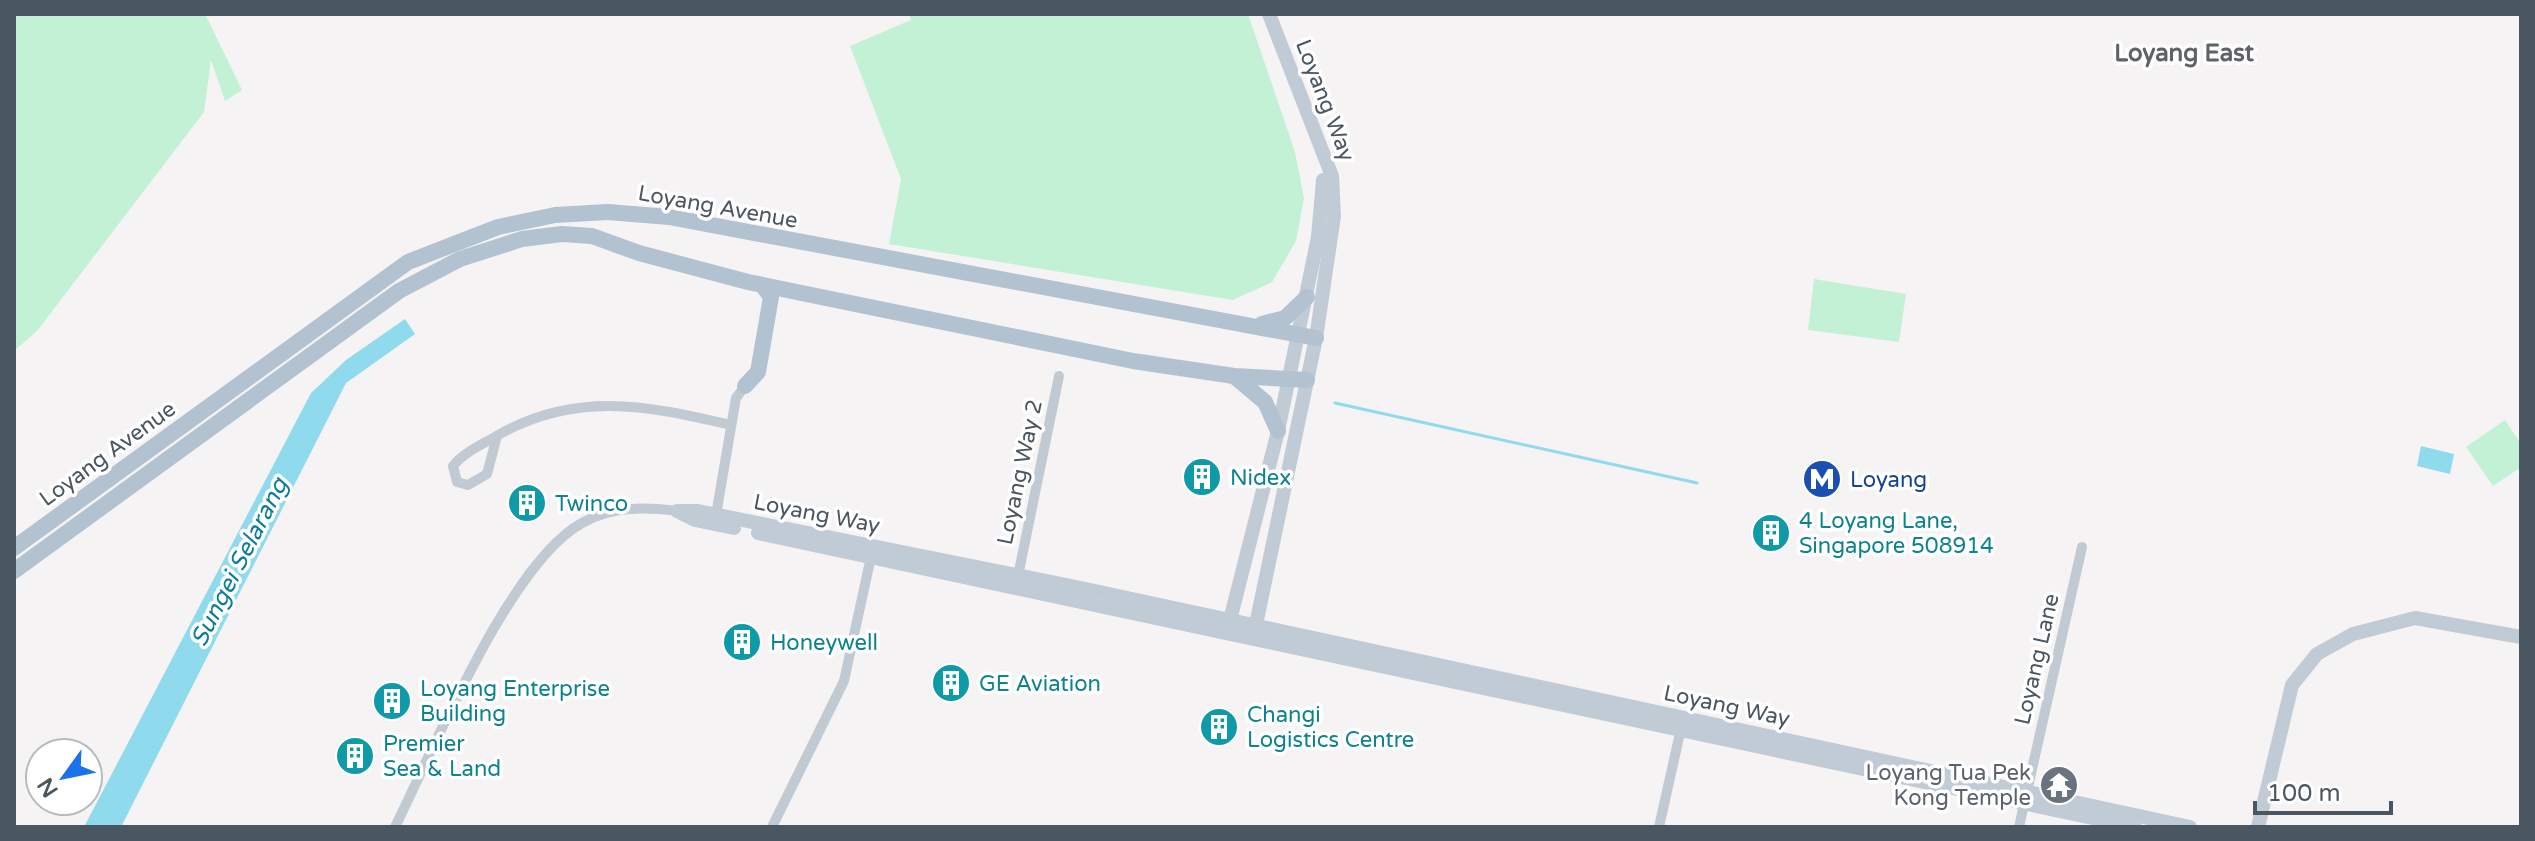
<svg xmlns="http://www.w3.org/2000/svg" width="2535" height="841" viewBox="0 0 2535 841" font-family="'Varela Round',sans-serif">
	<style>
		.green { fill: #c3f1d5 }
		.water { fill: #90daee }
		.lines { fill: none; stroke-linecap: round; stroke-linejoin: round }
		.stream { stroke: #90daee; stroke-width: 3 }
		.street { stroke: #c1cad2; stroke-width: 10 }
		.secondary { stroke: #c1cbd6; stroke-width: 14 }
		.primary { stroke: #b3c2d1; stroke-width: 16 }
		.labels { text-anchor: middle; stroke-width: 7; stroke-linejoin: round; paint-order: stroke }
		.street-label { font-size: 22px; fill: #4a5661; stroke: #fff }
		.culture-label { font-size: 22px; fill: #0d838f; stroke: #fff; text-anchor: start }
		.transit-label { font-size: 22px; fill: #164399; stroke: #fff; text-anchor: start }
		.worship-label { font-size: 22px; fill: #5b616d; stroke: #fff; text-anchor: end }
		.neighbourhood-label { font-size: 24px; font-weight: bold; fill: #5f6368; stroke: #fff }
		.water-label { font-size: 24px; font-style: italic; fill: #0c7c9b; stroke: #fff }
	</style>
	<rect width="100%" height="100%" fill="#f5f3f3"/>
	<g class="green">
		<polygon points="14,14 205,14 242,90 225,101 211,60 204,112 37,331 14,351"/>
		<polygon points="909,14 1248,14 1295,152 1304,198 1296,241 1272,282 1233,300 889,244 901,179 850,46 911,20"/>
		<polygon points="1814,279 1906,294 1899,342 1808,330"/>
		<polygon points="2505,420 2521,444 2521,467 2493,486 2466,447"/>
	</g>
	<g class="water">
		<polygon points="405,319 415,334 346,383 121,827 84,827 311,393 346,360"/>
		<polygon points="2421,446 2454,454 2450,474 2417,466"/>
	</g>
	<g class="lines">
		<polyline class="stream" points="1335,403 1697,483"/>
		<g class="street">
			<path d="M497 436 487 474 468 485 457 482 453 466C462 454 479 446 493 438 573 390 646 405 731 425"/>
			<polyline points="716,515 736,398 745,386"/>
			<polyline points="1018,576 1059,376"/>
			<path d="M395 827C434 749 509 563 582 523 612 506 645 507 677 511"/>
			<polyline points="772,827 844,681 872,552"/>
			<polyline points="1659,827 1682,724"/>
			<polyline points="2019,827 2082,547"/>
		</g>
		<g class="secondary">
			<polyline points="677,511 698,511 1081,588 2190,827"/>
			<polyline points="681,513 695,520 734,528"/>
			<polyline points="758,533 2135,827"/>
			<polyline points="1228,628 1278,431 1318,237 1323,180"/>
			<polyline points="1254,634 1316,338 1334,216 1332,176 1269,14"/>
			<polyline points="2258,827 2292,685 2317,654 2353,634 2415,618 2521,637"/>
		</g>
		<g class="primary">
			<polyline points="1262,324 1285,318 1307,297"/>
			<polyline points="1234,376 1265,402 1278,431"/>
			<polyline points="745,386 758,372 771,297 762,285"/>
			<polyline points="14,548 408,262 498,227 555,215 608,212 669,217 1316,338"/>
			<polyline points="14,571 399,291 460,259 522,239 562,234 592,236 639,253 748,282 1133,361 1234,376 1307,380"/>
		</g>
	</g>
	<defs>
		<g id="building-disc" transform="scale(2)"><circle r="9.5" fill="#0f9aa8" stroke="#fff"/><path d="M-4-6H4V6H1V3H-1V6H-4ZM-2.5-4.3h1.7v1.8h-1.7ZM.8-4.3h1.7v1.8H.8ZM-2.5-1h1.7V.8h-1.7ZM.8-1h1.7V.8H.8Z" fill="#fff"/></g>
		<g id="metro-disc" transform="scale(2)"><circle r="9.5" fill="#1a4fb4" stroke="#fff"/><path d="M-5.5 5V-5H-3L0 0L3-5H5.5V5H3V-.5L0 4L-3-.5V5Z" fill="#fff"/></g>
		<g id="temple-disc" transform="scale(2)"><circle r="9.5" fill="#6b7280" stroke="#fff"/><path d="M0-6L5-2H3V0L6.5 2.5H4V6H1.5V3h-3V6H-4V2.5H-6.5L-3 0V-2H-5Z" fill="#fff"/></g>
	</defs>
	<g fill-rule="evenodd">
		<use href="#building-disc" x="1202" y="477"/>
		<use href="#metro-disc" x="1822" y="479"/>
		<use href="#building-disc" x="527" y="503"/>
		<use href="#building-disc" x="1771" y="533"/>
		<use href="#building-disc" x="742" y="642"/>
		<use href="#building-disc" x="951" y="683"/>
		<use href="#building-disc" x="392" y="701"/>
		<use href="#building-disc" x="1219" y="727"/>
		<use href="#building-disc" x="355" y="756"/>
		<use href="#temple-disc" x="2059" y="785"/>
	</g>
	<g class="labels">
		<g class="street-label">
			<text transform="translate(1326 100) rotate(69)" y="8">Loyang Way</text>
			<text transform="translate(718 206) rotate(10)" y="8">Loyang Avenue</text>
			<text transform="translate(107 453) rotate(-36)" y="8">Loyang Avenue</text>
			<text transform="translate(1019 472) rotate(-78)" y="8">Loyang Way 2</text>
			<text transform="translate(817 513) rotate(11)" y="8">Loyang Way</text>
			<text transform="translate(2036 659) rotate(-77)" y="8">Loyang Lane</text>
			<text transform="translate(1727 705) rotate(12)" y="8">Loyang Way</text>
		</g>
		<g class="culture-label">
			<text x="1230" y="485">Nidex</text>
			<text x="555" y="511">Twinco</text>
			<text x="1799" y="528">4 Loyang Lane,<tspan x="1799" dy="25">Singapore 508914</tspan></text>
			<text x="770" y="650">Honeywell</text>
			<text x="979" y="691">GE Aviation</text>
			<text x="420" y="696">Loyang Enterprise<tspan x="420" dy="25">Building</tspan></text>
			<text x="1247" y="722">Changi<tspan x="1247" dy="25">Logistics Centre</tspan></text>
			<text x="383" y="751">Premier<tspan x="383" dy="25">Sea &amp; Land</tspan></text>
		</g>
		<g class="transit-label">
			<text x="1850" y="487">Loyang</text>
		</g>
		<g class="worship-label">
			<text x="2031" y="780">Loyang Tua Pek<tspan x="2031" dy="25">Kong Temple</tspan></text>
		</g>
		<g class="neighbourhood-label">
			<text x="2184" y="61">Loyang East</text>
		</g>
		<g class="water-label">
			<text transform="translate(239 562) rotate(-63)" y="8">Sungei Selarang</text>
		</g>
	</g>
	<rect width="2535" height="841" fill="none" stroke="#4a5661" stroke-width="32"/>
	<g transform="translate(64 777) rotate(237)"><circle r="38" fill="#ffffff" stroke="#b7bbc0" stroke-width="2"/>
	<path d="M0-6L14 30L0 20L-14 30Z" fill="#1a73e8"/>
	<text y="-12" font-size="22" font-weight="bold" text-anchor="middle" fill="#4a5661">N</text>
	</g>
	<path d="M2255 801v12h136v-12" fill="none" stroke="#4a5661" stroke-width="4"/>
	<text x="2267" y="801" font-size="24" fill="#4a5661" stroke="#ffffff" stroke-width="6" paint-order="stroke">100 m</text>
</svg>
